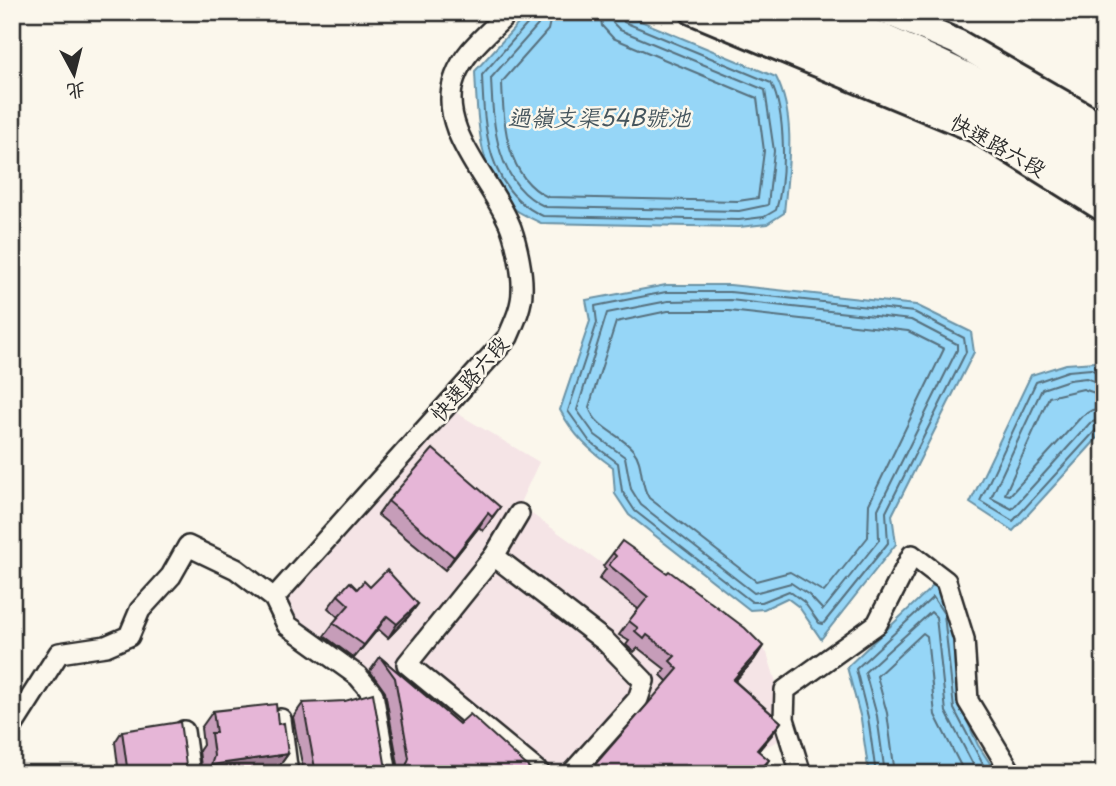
<svg xmlns="http://www.w3.org/2000/svg" width="1116" height="786" viewBox="0 0 1116 786" font-family="'Playpen Sans','LXGW WenKai TC',sans-serif">
	<style>
		.built { fill: #f5e4e6 }
		.water { fill: #96d6f7; stroke: #6b92a5; stroke-width: 2 }
		.lines { fill: none; stroke-linecap: round; stroke-linejoin: round }
		.shore { stroke: #566f7d; stroke-width: 2 }
		.minor-casing { stroke: #2b2b2b; stroke-width: 24 }
		.major-casing { stroke: #2b2b2b; stroke-width: 30 }
		.highway-casing { stroke: #2b2b2b; stroke-width: 33 }
		.minor { stroke: #fbf7ec; stroke-width: 19 }
		.major { stroke: #fbf7ec; stroke-width: 24 }
		.highway { stroke: #fbf7ec; stroke-width: 28 }
		.wall { fill: #c69db9; stroke: #2b2b2b; stroke-width: 2 }
		.shaded-wall { fill: #a17f96; stroke: #2b2b2b; stroke-width: 2 }
		.building { fill: #e6b6d7; stroke: #2b2b2b; stroke-width: 2 }
		.labels { text-anchor: middle; stroke-width: 5; stroke-linejoin: round; paint-order: stroke }
		.street-label { font-size: 21px; fill: #2b2b2b; stroke: #fbf7ec }
		.water-label { font-size: 23px; font-style: italic; fill: #46565e; stroke: #fbf7ec }
	</style>
	<rect width="100%" height="100%" fill="#fbf7ec"/>
	<filter id="ink" filterUnits="userSpaceOnUse"><feTurbulence type="fractalNoise" baseFrequency=".0143" numOctaves="2"/><feDisplacementMap in="SourceGraphic" scale="14" xChannelSelector="R" yChannelSelector="G"/><feConvolveMatrix kernelMatrix="1 2 1 2 8 2 1 2 1" color-interpolation-filters="sRGB"/></filter>
	<g filter="url(#ink)">
		<polygon class="built" points="450,409 539,462 519,505 603,564 613,553 644,576 723,614 767,653 779,692 784,738 759,750 765,767 795,769 797,774 391,774 378,695 291,624 279,601"/>
		<g class="water">
			<path d="M529 12H619L776 77C797 118 788 169 784 213L767 224 739 227 541 223C533 219 523 215 516 210 478 179 477 116 475 71Z"/>
			<path d="M666 285H730L916 305 971 332 974 352 892 515 896 544 821 639 799 607 787 598 764 609 750 610 629 515 615 494 613 467C589 450 574 436 560 410L590 321 586 300Z"/>
			<polygon points="1095,362 1104,372 1104,431 1013,531 970,503 1031,375 1066,364"/>
			<polygon points="935,584 951,612 961,708 978,745 997,774 869,774 861,719 847,667"/>
		</g>
		<g class="lines">
			<g class="shore">
				<path d="M533 12 531 20 482 75C484 129 487 191 543 216L739 220 764 217 776 210C786 179 786 112 771 83L624 22 619 12"/>
				<path d="M542 12 538 25 491 78C493 126 496 185 546 207L739 211 768 205 774 151 765 90 620 30 613 23 610 12"/>
				<path d="M552 12 548 30 502 82C503 122 506 178 548 197L738 201 758 198 764 151 757 98 613 38 602 26 600 12"/>
				<polygon points="666,292 730,292 914,312 964,338 966,352 886,512 888,543 823,624 819,623 804,602 789,591 762,602 752,602 635,511 622,491 618,463 590,442 568,411 597,323 595,306"/>
				<polygon points="730,300 911,320 957,344 957,350 878,509 879,540 823,610 809,595 791,583 754,593 641,505 631,489 625,457 595,435 577,410 607,313 668,301"/>
				<path d="M668 311H729L908 331 944 349 869 504 868 537 824 592 790 572 756 581 649 498C639 483 644 463 633 450 619 433 596 429 589 407L616 322Z"/>
				<polyline points="1104,376 1091,369 1068,371 1036,382 980,501 1013,521 1096,430 1104,427"/>
				<polyline points="1104,385 1086,378 1069,380 1042,389 991,498 1012,509 1090,423 1104,418"/>
				<polyline points="1104,396 1083,389 1049,397 1005,494 1010,495 1082,416 1092,410 1104,408"/>
				<polyline points="876,774 868,717 856,669 933,597 944,614 954,709 988,774"/>
				<polyline points="885,774 877,716 865,672 931,612 936,617 946,712 978,774"/>
				<polyline points="895,774 887,713 877,676 923,633 927,636 935,715 965,774"/>
			</g>
			<g class="minor-casing">
				<g id="minor">
					<polyline points="519,514 494,556 407,664 541,774"/>
					<polyline points="494,556 606,642 644,681 638,699 571,774"/>
					<path d="M274 598 508 337C514 323 522 307 522 291 523 274 517 245 511 228 494 182 435 130 455 77 464 51 490 32 509 12"/>
					<polyline points="281,719 288,774"/>
					<polyline points="12,727 59,653 106,646 129,636 140,610 171,576 188,546 236,569 274,598 287,625 358,676 373,694 387,774"/>
					<polyline points="184,731 190,774"/>
					<polyline points="801,774 784,719 785,690 877,624 912,555 946,581 964,639 968,701 1012,774"/>
				</g>
			</g>
			<g class="major-casing">
				<g id="major">
					<polyline points="693,12 979,131 1104,209"/>
					<polyline points="886,12 957,42 1104,127"/>
				</g>
			</g>
			<g class="highway-casing">
				<g id="highway">
					<polyline points="758,12 926,82 1022,130 1104,183"/>
					<path d="M819 12C917 52 1016 97 1104 156"/>
				</g>
			</g>
			<use href="#minor" class="minor"/>
			<use href="#major" class="major"/>
			<use href="#highway" class="highway"/>
		</g>
		<g class="wall">
			<polygon points="388,501 500,507 483,531 479,527 445,570 378,515"/>
			<polygon points="613,553 763,646 754,660 735,681 781,722 758,751 769,760 760,774 661,675 665,669 638,648 634,652 626,645 629,641 619,635 638,609 599,579 606,569 603,566"/>
			<polygon points="370,587 418,604 408,617 388,638 378,629 354,658 324,636 338,617 328,608 338,595 357,589"/>
			<polygon points="380,657 459,724 536,774 304,774 293,717 303,703 393,772 399,770 385,692 370,671"/>
			<polygon points="213,711 278,724 288,754 275,772 261,774 202,774 199,751 203,745 201,728"/>
			<polygon points="122,731 186,765 189,774 119,774 115,742"/>
		</g>
		<g class="shaded-wall">
			<polygon points="488,513 479,527 445,570 454,557"/>
			<polygon points="418,604 408,617 388,638 397,624"/>
			<polygon points="387,616 378,629 354,658 364,645"/>
			<polygon points="763,646 754,660 724,693 733,680"/>
			<polygon points="781,722 772,735 748,763 757,750"/>
			<polygon points="288,754 275,772 261,774 205,774 211,765"/>
		</g>
		<g class="building">
			<polygon points="433,449 500,507 492,517 488,513 454,557 388,501"/>
			<polygon points="622,541 667,573 669,571 745,628 763,646 733,680 781,722 757,750 769,760 759,771 760,774 587,774 678,669 670,661 675,656 647,635 644,639 635,631 638,628 629,621 648,597 609,565 616,556 613,553"/>
			<polygon points="387,570 418,604 397,624 387,616 364,645 333,623 349,605 338,595 350,582 357,589 364,581 370,587"/>
			<polygon points="380,657 459,724 470,714 536,774 316,774 303,703 345,701 373,693 385,763 393,772 405,769 409,758 395,678"/>
			<polygon points="276,704 278,724 284,723 288,754 211,765 214,756 211,733 216,733 213,711"/>
			<polygon points="180,722 186,765 190,772 181,774 128,774 122,731"/>
			<polygon points="12,743 16,774 12,774"/>
		</g>
	</g>
	<g class="labels">
		<g class="street-label">
			<text transform="translate(998 146) rotate(29)" y="7">快速路六段</text>
			<text transform="translate(470 379) rotate(-49)" y="7">快速路六段</text>
		</g>
		<g class="water-label">
			<text x="599" y="126">過嶺支渠54B號池</text>
		</g>
	</g>
	<rect width="1116" height="786" fill="none" stroke="#fbf7ec" stroke-width="42"/>
	<rect x="21" y="21" width="1074" height="744" fill="none" stroke="#2b2b2b" stroke-width="2.5" filter="url(#ink)"/>
	<g transform="translate(74 74) rotate(173)" stroke="#fbf7ec" stroke-width="5" paint-order="stroke">
	<path d="M0-5L12 26L0 18L-12 26Z" fill="#2b2b2b"/>
	<text y="-10" font-size="19" font-weight="bold" text-anchor="middle" fill="#2b2b2b">北</text>
	</g>
</svg>
